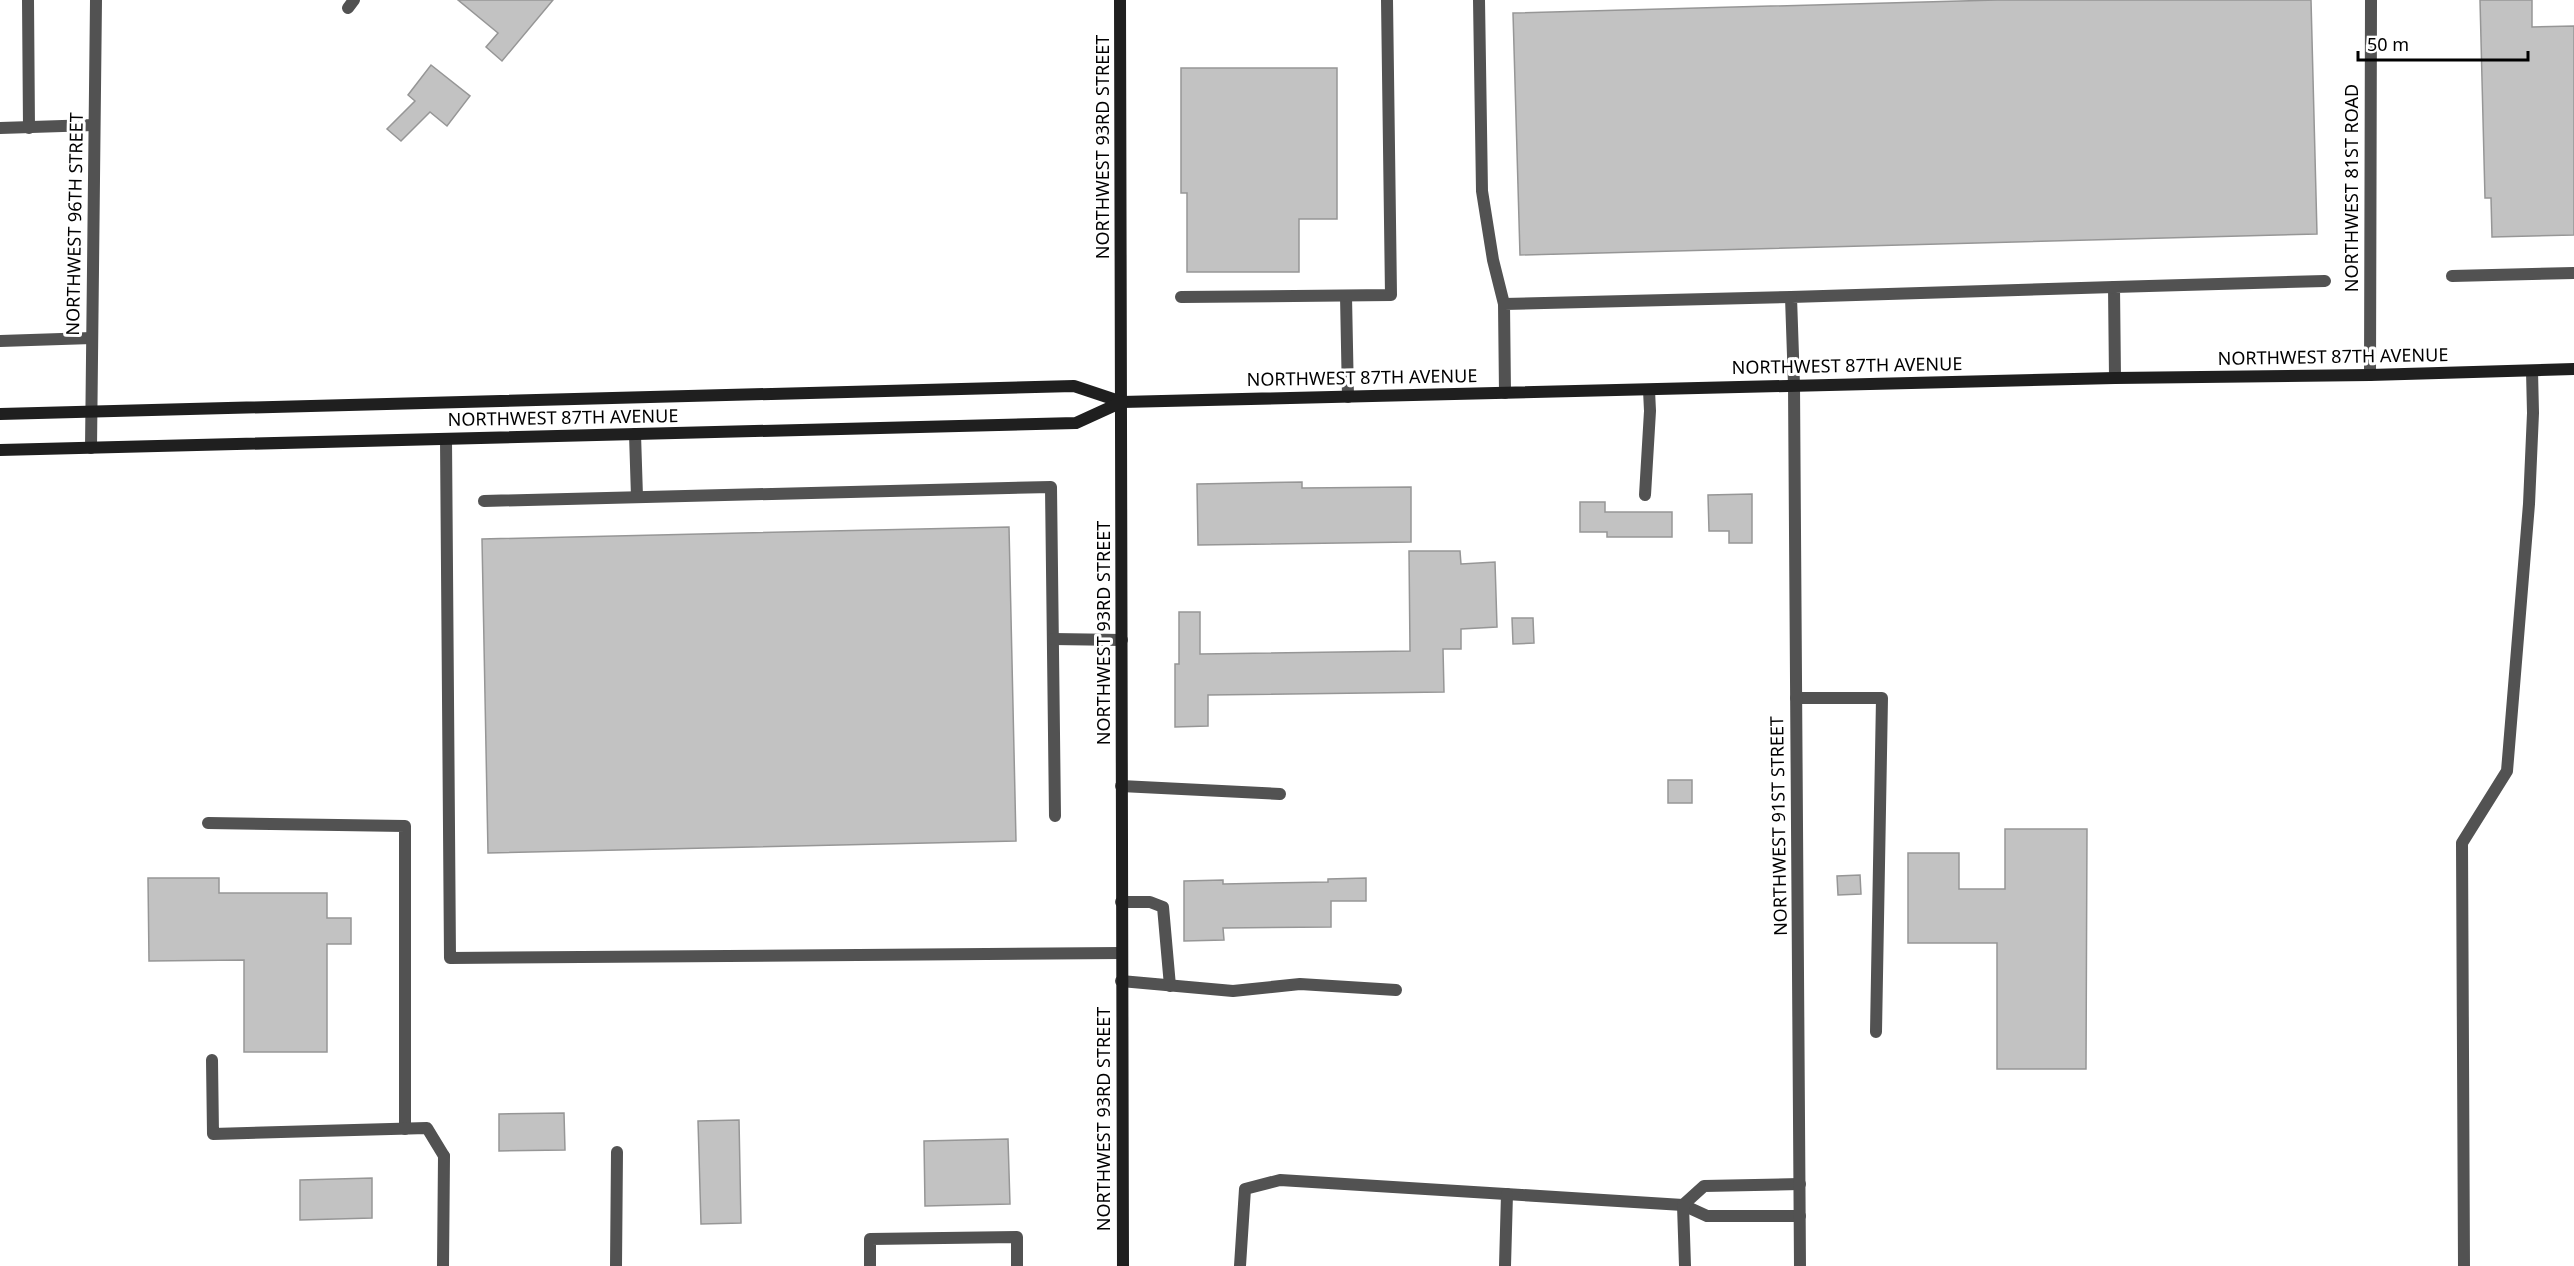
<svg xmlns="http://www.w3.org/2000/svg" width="2574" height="1266" viewBox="0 0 2574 1266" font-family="'Noto Sans',sans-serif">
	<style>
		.building { fill: #c2c2c2; stroke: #969696; stroke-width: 1.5 }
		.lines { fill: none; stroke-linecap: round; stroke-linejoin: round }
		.lane { stroke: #525252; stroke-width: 12 }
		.street { stroke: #525252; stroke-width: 12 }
		.secondary { stroke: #1f1f1f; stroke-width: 12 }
		.labels { text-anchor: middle; stroke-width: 6; stroke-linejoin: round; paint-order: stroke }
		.street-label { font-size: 18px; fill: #000; stroke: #fff }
	</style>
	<rect width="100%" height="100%" fill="#fff"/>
	<g class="building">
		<polygon points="458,0 553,0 502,61 486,47 498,33"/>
		<polygon points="1997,0 2311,0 2317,234 1520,255 1513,13"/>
		<polygon points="2480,0 2532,0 2532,27 2574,26 2574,235 2492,237 2491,198 2485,198"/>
		<polygon points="431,65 470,96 447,126 430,112 401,141 387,129 415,101 408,95"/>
		<polygon points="1181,68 1337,68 1337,219 1299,219 1299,272 1187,272 1187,193 1181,193"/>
		<polygon points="1302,482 1302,488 1411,487 1411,542 1198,545 1197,484"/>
		<polygon points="1752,494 1752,543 1729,543 1729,531 1709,531 1708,495"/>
		<polygon points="1580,502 1605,502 1605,512 1672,512 1672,537 1607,537 1607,532 1580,532"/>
		<polygon points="1009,527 1016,841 488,853 482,539"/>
		<polygon points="1409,551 1460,551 1461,564 1495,562 1497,627 1461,629 1461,649 1443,649 1444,692 1208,695 1208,726 1175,727 1175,664 1179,664 1179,612 1200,612 1200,654 1410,651"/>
		<polygon points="1512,618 1533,618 1534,643 1513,644"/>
		<rect x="1668" y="780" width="24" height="23"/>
		<polygon points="2005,829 2087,829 2086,1069 1997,1069 1997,943 1908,943 1908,853 1959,853 1959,889 2005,889"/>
		<polygon points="1860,875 1861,894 1838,895 1837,876"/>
		<polygon points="148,878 219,878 219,893 327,893 327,918 351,918 351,944 327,944 327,1052 244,1052 244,960 149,961"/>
		<polygon points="1366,878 1366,901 1331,901 1331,927 1223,928 1224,940 1184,941 1184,881 1223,880 1223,884 1328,882 1328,879"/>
		<polygon points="564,1113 565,1150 499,1151 499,1114"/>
		<polygon points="739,1120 741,1223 701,1224 698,1121"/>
		<polygon points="1008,1139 1010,1204 925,1206 924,1141"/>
		<polygon points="372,1178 372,1218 300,1220 300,1180"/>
	</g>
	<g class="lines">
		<g class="lane">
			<polyline points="28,0 29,128"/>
			<polyline points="1479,0 1482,191 1493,260 1504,304"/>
			<polyline points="348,8 354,0"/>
			<polyline points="0,128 94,125"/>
			<polyline points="2452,276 2574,273"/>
			<polyline points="1346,296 1348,397"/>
			<polyline points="1181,297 1391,295 1387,0"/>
			<polyline points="0,341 92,338"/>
			<polyline points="2115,378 2114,287 2325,281"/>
			<polyline points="1794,385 1791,297 2114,287"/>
			<polyline points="1505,393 1504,304 1791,297"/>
			<polyline points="635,434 637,497"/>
			<polyline points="446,439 450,958 1121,953"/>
			<polyline points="1645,495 1650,411 1649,390"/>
			<polyline points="484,501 1051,487 1055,816"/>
			<polyline points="1053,639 1122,640"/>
			<polyline points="1796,698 1882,698 1876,1032"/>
			<polyline points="1121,786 1280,794"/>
			<polyline points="208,823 405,826 405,1129"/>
			<polyline points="1121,902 1150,902 1163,907 1170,986"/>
			<polyline points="1121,981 1233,991 1300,984 1396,990"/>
			<polyline points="212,1060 213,1134 427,1128 444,1156"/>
			<polyline points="616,1266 617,1152"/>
			<polyline points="870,1266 870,1239 1017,1237 1017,1266"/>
			<polyline points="1240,1266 1245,1189 1280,1180 1683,1205 1707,1216 1800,1216"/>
			<polyline points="1505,1266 1507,1194"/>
			<polyline points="1685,1266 1683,1205 1704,1186 1800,1184"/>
			<polyline points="2464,1266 2462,843 2507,771 2529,504 2533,413 2532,371"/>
		</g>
		<g class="street">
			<polyline points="2370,375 2371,0"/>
			<polyline points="1794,385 1800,1266"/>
			<polyline points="91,448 96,0"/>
			<polyline points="443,1266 444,1156"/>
		</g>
		<g class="secondary">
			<polyline points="1120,0 1123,1266"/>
			<polyline points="0,414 1074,386 1122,402 2115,378 2370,375 2574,369"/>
			<polyline points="0,450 1076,423 1122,402"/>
		</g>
	</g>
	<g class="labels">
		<g class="street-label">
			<text transform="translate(1103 147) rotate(-90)" y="6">NORTHWEST 93RD STREET</text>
			<text transform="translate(2352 188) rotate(-90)" y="6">NORTHWEST 81ST ROAD</text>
			<text transform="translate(75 224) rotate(-89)" y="6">NORTHWEST 96TH STREET</text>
			<text transform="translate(2333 357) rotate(-1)" y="6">NORTHWEST 87TH AVENUE</text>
			<text transform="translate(1847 366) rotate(-1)" y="6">NORTHWEST 87TH AVENUE</text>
			<text transform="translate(1362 378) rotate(-1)" y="6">NORTHWEST 87TH AVENUE</text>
			<text transform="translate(563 418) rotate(-1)" y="6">NORTHWEST 87TH AVENUE</text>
			<text transform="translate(1104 633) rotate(-90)" y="6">NORTHWEST 93RD STREET</text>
			<text transform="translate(1779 826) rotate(-91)" y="6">NORTHWEST 91ST STREET</text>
			<text transform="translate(1104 1119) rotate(-90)" y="6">NORTHWEST 93RD STREET</text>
		</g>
	</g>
	<path d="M2358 51v9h170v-9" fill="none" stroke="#000000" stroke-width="3"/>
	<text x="2367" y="51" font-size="18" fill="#000000" stroke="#ffffff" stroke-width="4.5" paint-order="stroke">50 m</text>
</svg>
